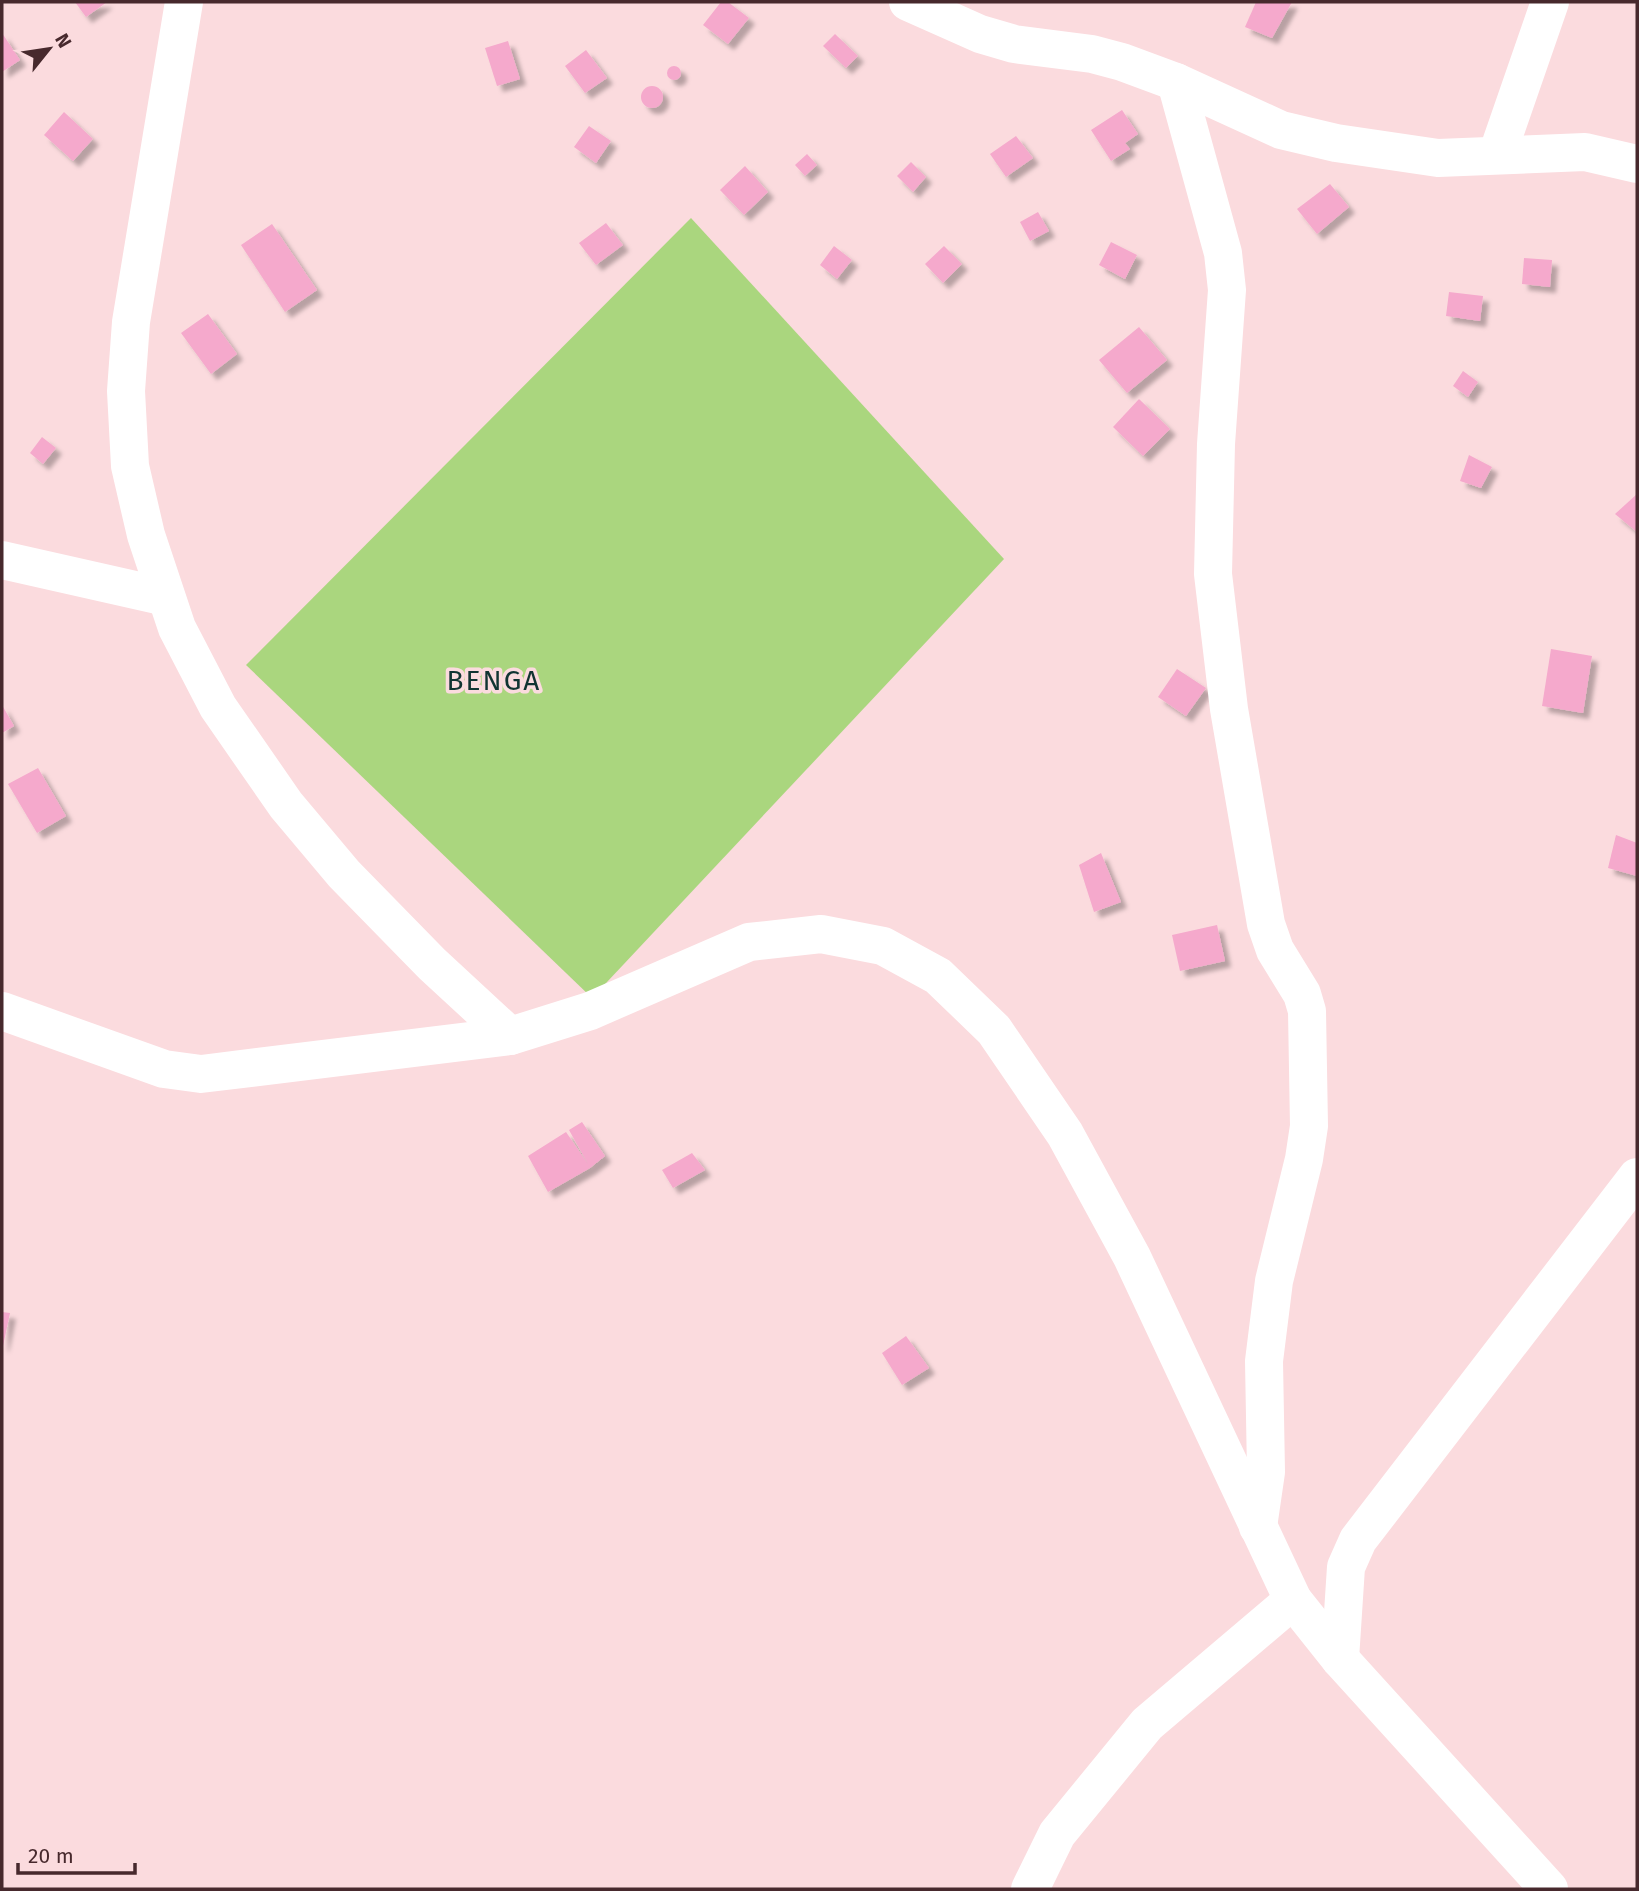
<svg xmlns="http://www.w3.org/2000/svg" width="1639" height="1891" viewBox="0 0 1639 1891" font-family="'Fira Sans',sans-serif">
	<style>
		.green { fill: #aad67e }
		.building { fill: #f5a9cc; filter: url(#shadow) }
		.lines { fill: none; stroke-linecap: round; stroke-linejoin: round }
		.street { stroke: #fff; stroke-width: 38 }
		.labels { text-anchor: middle; stroke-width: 7; stroke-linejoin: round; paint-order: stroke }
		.quarter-label { font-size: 28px; letter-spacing: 2px; fill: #113432; stroke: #fbdbde }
	</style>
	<defs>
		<filter id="shadow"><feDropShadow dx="6" dy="6" stdDeviation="2" flood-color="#0004"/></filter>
	</defs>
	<rect width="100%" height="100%" fill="#fbdbde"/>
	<polygon class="green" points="691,218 1004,559 592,998 246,665"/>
	<g class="building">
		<polygon points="75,2 107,2 86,17"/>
		<polygon points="721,2 728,2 749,18 728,44 703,25"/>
		<polygon points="1256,2 1292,2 1272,38 1245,27"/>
		<polygon points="2,33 20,60 2,72"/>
		<polygon points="835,34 858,56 846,68 823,46"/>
		<polygon points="508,41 520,79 497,86 485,48"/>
		<polygon points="586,50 607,78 585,93 565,66"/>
		<circle cx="674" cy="73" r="7"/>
		<circle cx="652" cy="97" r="11"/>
		<polygon points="1122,110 1138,134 1125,143 1130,149 1111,161 1091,130"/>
		<polygon points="64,112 93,139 73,161 44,135"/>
		<polygon points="589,126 611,141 596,163 574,147"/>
		<polygon points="1016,136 1033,158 1006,177 990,154"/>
		<polygon points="807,154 817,165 805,176 795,165"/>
		<polygon points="911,162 926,177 913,192 897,176"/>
		<polygon points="745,166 768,192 744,215 720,190"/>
		<polygon points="1330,184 1349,207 1317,234 1297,209"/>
		<polygon points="1038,212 1049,231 1030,241 1020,222"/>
		<polygon points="606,223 623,245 596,265 579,243"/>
		<polygon points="272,224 317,290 285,312 241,245"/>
		<polygon points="1111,242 1137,255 1125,279 1099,265"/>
		<polygon points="834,246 852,260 837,279 820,265"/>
		<polygon points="944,246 962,264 943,283 925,264"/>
		<polygon points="1524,258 1552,260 1550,287 1522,284"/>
		<polygon points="1449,292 1483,296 1480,321 1446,316"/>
		<polygon points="208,314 237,354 211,374 181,333"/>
		<polygon points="1139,327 1167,360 1127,393 1099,360"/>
		<polygon points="1463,371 1478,382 1468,397 1453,386"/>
		<polygon points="1139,399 1170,429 1143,456 1113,427"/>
		<polygon points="42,437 56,448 43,464 30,453"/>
		<polygon points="1469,455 1492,467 1481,488 1460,481"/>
		<polygon points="1637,494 1637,532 1615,514"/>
		<polygon points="1551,649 1592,656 1583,713 1542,706"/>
		<polygon points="1177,669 1206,688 1186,716 1158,697"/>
		<polygon points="2,705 14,726 2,733"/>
		<polygon points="38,768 66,816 37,833 8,784"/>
		<polygon points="1616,835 1637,843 1637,876 1608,868"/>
		<polygon points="1101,853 1121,902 1094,912 1079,865"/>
		<polygon points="1217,925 1225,961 1180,971 1172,935"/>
		<polygon points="582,1122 605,1156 590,1168 548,1192 528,1156 566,1132 588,1164 569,1130"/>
		<polygon points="692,1153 705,1170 673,1188 662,1170"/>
		<polygon points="2,1312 10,1313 3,1346 2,1346"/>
		<polygon points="906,1336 929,1368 902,1385 882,1353"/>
	</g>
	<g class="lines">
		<g class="street">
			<polyline points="184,2 131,322 126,391 130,466 146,535 177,628 218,707 286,805 344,874 432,964 510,1036"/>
			<polyline points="908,2 980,34 1014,44 1092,54 1122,62 1176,82 1281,130 1336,143 1438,158 1585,152 1637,164"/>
			<polyline points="1176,82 1223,253 1227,290 1216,444 1213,574 1229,709 1266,924 1275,950 1302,994 1307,1011 1309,1126 1304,1159 1274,1281 1264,1361 1266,1472 1258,1527"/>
			<polyline points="1497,155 1550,2"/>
			<polyline points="2,560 166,597"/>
			<polyline points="2,1011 164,1069 201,1074 510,1036 590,1011 749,942 821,934 883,946 938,976 994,1030 1065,1134 1132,1257 1293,1600 1340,1659 1549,1889"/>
			<polyline points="1340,1659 1346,1567 1358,1540 1637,1177"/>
			<polyline points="1030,1889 1057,1834 1147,1724 1293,1600"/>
		</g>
	</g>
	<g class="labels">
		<g class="quarter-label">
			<text x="494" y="690">BENGA</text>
		</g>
	</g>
	<rect width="1639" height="1891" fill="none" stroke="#47292d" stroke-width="7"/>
	<g transform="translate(49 49) rotate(60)" stroke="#fbdbde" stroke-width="5" paint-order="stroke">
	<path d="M0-5L12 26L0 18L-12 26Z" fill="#47292d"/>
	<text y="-10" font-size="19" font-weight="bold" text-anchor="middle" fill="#47292d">N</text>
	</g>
	<path d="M18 1863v10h117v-10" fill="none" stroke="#47292d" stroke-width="3.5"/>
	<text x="28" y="1863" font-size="21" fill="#47292d" stroke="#fbdbde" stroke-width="5" paint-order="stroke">20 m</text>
</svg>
